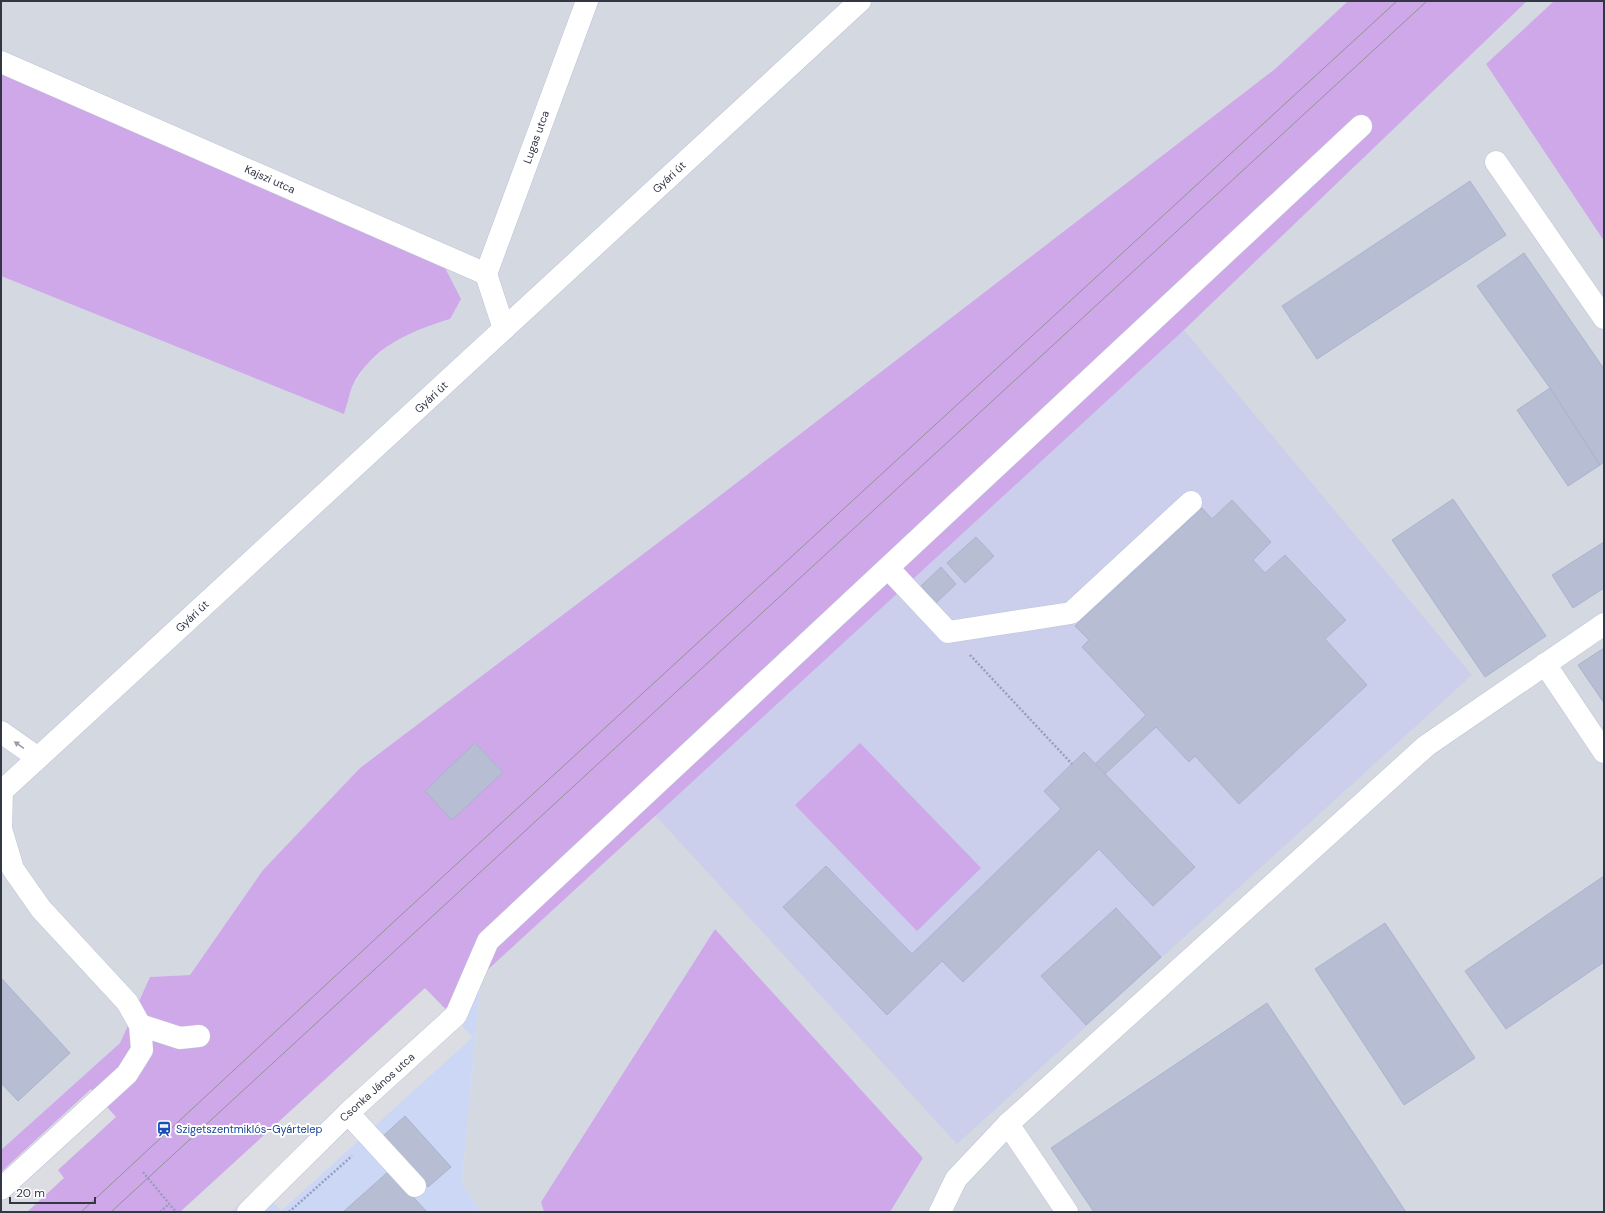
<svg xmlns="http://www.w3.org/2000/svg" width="1605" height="1213" viewBox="0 0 1605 1213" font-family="'DM Sans',sans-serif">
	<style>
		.commercial { fill: #cbd7f5 }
		.industrial { fill: #d4d8e0 }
		.education { fill: #cbcfec }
		.green { fill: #cea8e8 }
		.parking { fill: #dbdde2 }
		.building { fill: #b7bed3; stroke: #aab3ce }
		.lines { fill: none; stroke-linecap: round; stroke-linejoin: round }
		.minor-casing { stroke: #bec3d8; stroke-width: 23 }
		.path { stroke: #959ebf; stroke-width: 2.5; stroke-dasharray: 2 2; stroke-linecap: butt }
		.minor { stroke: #fff; stroke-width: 22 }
		.tram { stroke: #939393; stroke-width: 1 }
		.oneway { fill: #989ba1 }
		.labels { text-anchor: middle; stroke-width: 4; stroke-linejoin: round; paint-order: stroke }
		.street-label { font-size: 11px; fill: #323743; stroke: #fff }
		.transit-label { font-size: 11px; fill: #164399; stroke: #fff; text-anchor: start }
	</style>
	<rect width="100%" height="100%" fill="#e2e4f2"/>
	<polygon class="commercial" points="481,976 462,1182 480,1212 222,1212"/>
	<g class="industrial">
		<polygon points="1,1 1348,1 1275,69 700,511 360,768 263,870 190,975 150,977 120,1043 1,1150 1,276 344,413 352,387 366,365 391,343 421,328 450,319 1,73"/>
		<polygon points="1527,1 1554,1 1486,64 1604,241 1604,1212 890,1212 923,1158 715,929 541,1202 544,1212 480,1212 462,1182 481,976 1184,330"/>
	</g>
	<polygon class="education" points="1184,330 1472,675 957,1144 655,815"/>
	<g class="green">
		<polygon points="1348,1 1527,1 1184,330 481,976 222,1212 1,1212 1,1150 120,1043 150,977 190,975 263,870 360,768 700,511 1275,69"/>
		<polygon points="1554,1 1604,1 1604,241 1486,64"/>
		<path d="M1 73 443 264 461 299 450 319C411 331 371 347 352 387 349 395 347 405 344 414L1 276Z"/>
		<polygon points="860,743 981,868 917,931 795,805"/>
		<polygon points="715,929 923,1158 890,1212 544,1212 541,1202"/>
	</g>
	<g class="parking">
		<polygon points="425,988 473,1037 281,1211 259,1187 231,1212 180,1212"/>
		<polygon points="91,1089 116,1117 58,1170 64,1178 27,1212 1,1212 1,1172"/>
	</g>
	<g class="building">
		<polygon points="1470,181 1506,235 1317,359 1282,306"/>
		<polygon points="1524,253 1604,369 1604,462 1600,465 1550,388 1477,286"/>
		<polygon points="1550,388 1600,465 1568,486 1517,410"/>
		<polygon points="1453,499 1546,636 1485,677 1392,540"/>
		<polygon points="1232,500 1271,542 1253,560 1265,573 1285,555 1346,620 1325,639 1367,685 1239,804 1195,756 1189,762 1156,727 1105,774 1095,764 1146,715 1082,647 1089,640 1075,626 1202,508 1212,519"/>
		<polygon points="976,537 994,556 965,583 947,563"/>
		<polygon points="1604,542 1604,588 1573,608 1552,575"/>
		<polygon points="941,567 956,584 936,603 921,586"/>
		<polygon points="1604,648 1604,703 1578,665"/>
		<polygon points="475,743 503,772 452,820 425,791"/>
		<polygon points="1084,752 1195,867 1153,906 1099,849 963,982 942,961 887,1015 783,907 826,866 912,954 1061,809 1044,791"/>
		<polygon points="1604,876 1604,962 1506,1029 1465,971"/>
		<polygon points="1116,908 1161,957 1086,1025 1041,976"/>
		<polygon points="1385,923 1475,1058 1404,1105 1315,969"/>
		<polygon points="1,978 70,1053 18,1101 1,1083"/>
		<polygon points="1267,1003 1406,1212 1094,1212 1051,1148"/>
		<polygon points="405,1116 451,1167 428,1187 382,1137"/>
		<polygon points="389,1171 427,1212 343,1212"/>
	</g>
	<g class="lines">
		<g class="minor-casing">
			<g id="minor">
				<polyline points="1,62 486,274 504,329"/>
				<polyline points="1496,162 1604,318"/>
				<polyline points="486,274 587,1"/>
				<polyline points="888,568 948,632 1071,613 1191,502"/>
				<polyline points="1545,664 1604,752"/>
				<polyline points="1,732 38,758"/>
				<polyline points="1,792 860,1"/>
				<polyline points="140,1025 180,1038 199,1036"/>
				<polyline points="348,1113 415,1186"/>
				<polyline points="1008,1124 1067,1212"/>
				<polyline points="1,1189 127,1074 142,1050 140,1025 127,1002 41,909 13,869 1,829 2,790"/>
				<polyline points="248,1212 348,1113 456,1015 488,941 1361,126"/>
				<polyline points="940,1212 956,1179 1008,1124 1426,746 1604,624"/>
			</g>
		</g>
		<g class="path">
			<polyline points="970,655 1072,764"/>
			<polyline points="143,1172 176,1212"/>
			<polyline points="160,1212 169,1204"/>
			<polyline points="289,1212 352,1156"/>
		</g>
		<use href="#minor" class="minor"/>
		<g class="tram">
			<polyline points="81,1212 400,916 1397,1"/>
			<polyline points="111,1212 1427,1"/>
		</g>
	</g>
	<defs><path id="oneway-solid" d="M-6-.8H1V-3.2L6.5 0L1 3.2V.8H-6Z"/></defs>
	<use class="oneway" href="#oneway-solid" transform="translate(19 745) rotate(-145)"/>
	<defs>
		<g id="station-bare" transform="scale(1.2)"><path d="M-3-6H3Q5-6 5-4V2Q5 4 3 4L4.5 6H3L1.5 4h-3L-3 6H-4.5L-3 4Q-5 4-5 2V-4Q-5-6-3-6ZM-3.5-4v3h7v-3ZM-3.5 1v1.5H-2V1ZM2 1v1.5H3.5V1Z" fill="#1a4fb4" stroke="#fff" stroke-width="2.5" paint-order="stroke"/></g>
	</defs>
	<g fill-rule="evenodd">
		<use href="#station-bare" x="164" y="1129"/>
	</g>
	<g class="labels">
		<g class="street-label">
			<text transform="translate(536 137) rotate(-70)" y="4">Lugas utca</text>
			<text transform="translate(669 177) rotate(-43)" y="4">Gyári út</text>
			<text transform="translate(270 179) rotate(24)" y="4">Kajszi utca</text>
			<text transform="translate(431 397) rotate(-43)" y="4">Gyári út</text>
			<text transform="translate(192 616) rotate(-43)" y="4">Gyári út</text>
			<text transform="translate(377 1087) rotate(-42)" y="4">Csonka János utca</text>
		</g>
		<g class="transit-label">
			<text x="176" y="1133">Szigetszentmiklós-Gyártelep</text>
		</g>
	</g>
	<rect width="1605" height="1213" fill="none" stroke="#323743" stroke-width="4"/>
	<path d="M10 1197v6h85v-6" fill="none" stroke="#323743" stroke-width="2"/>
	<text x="16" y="1197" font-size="12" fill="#323743" stroke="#ffffff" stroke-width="3" paint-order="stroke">20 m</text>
</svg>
